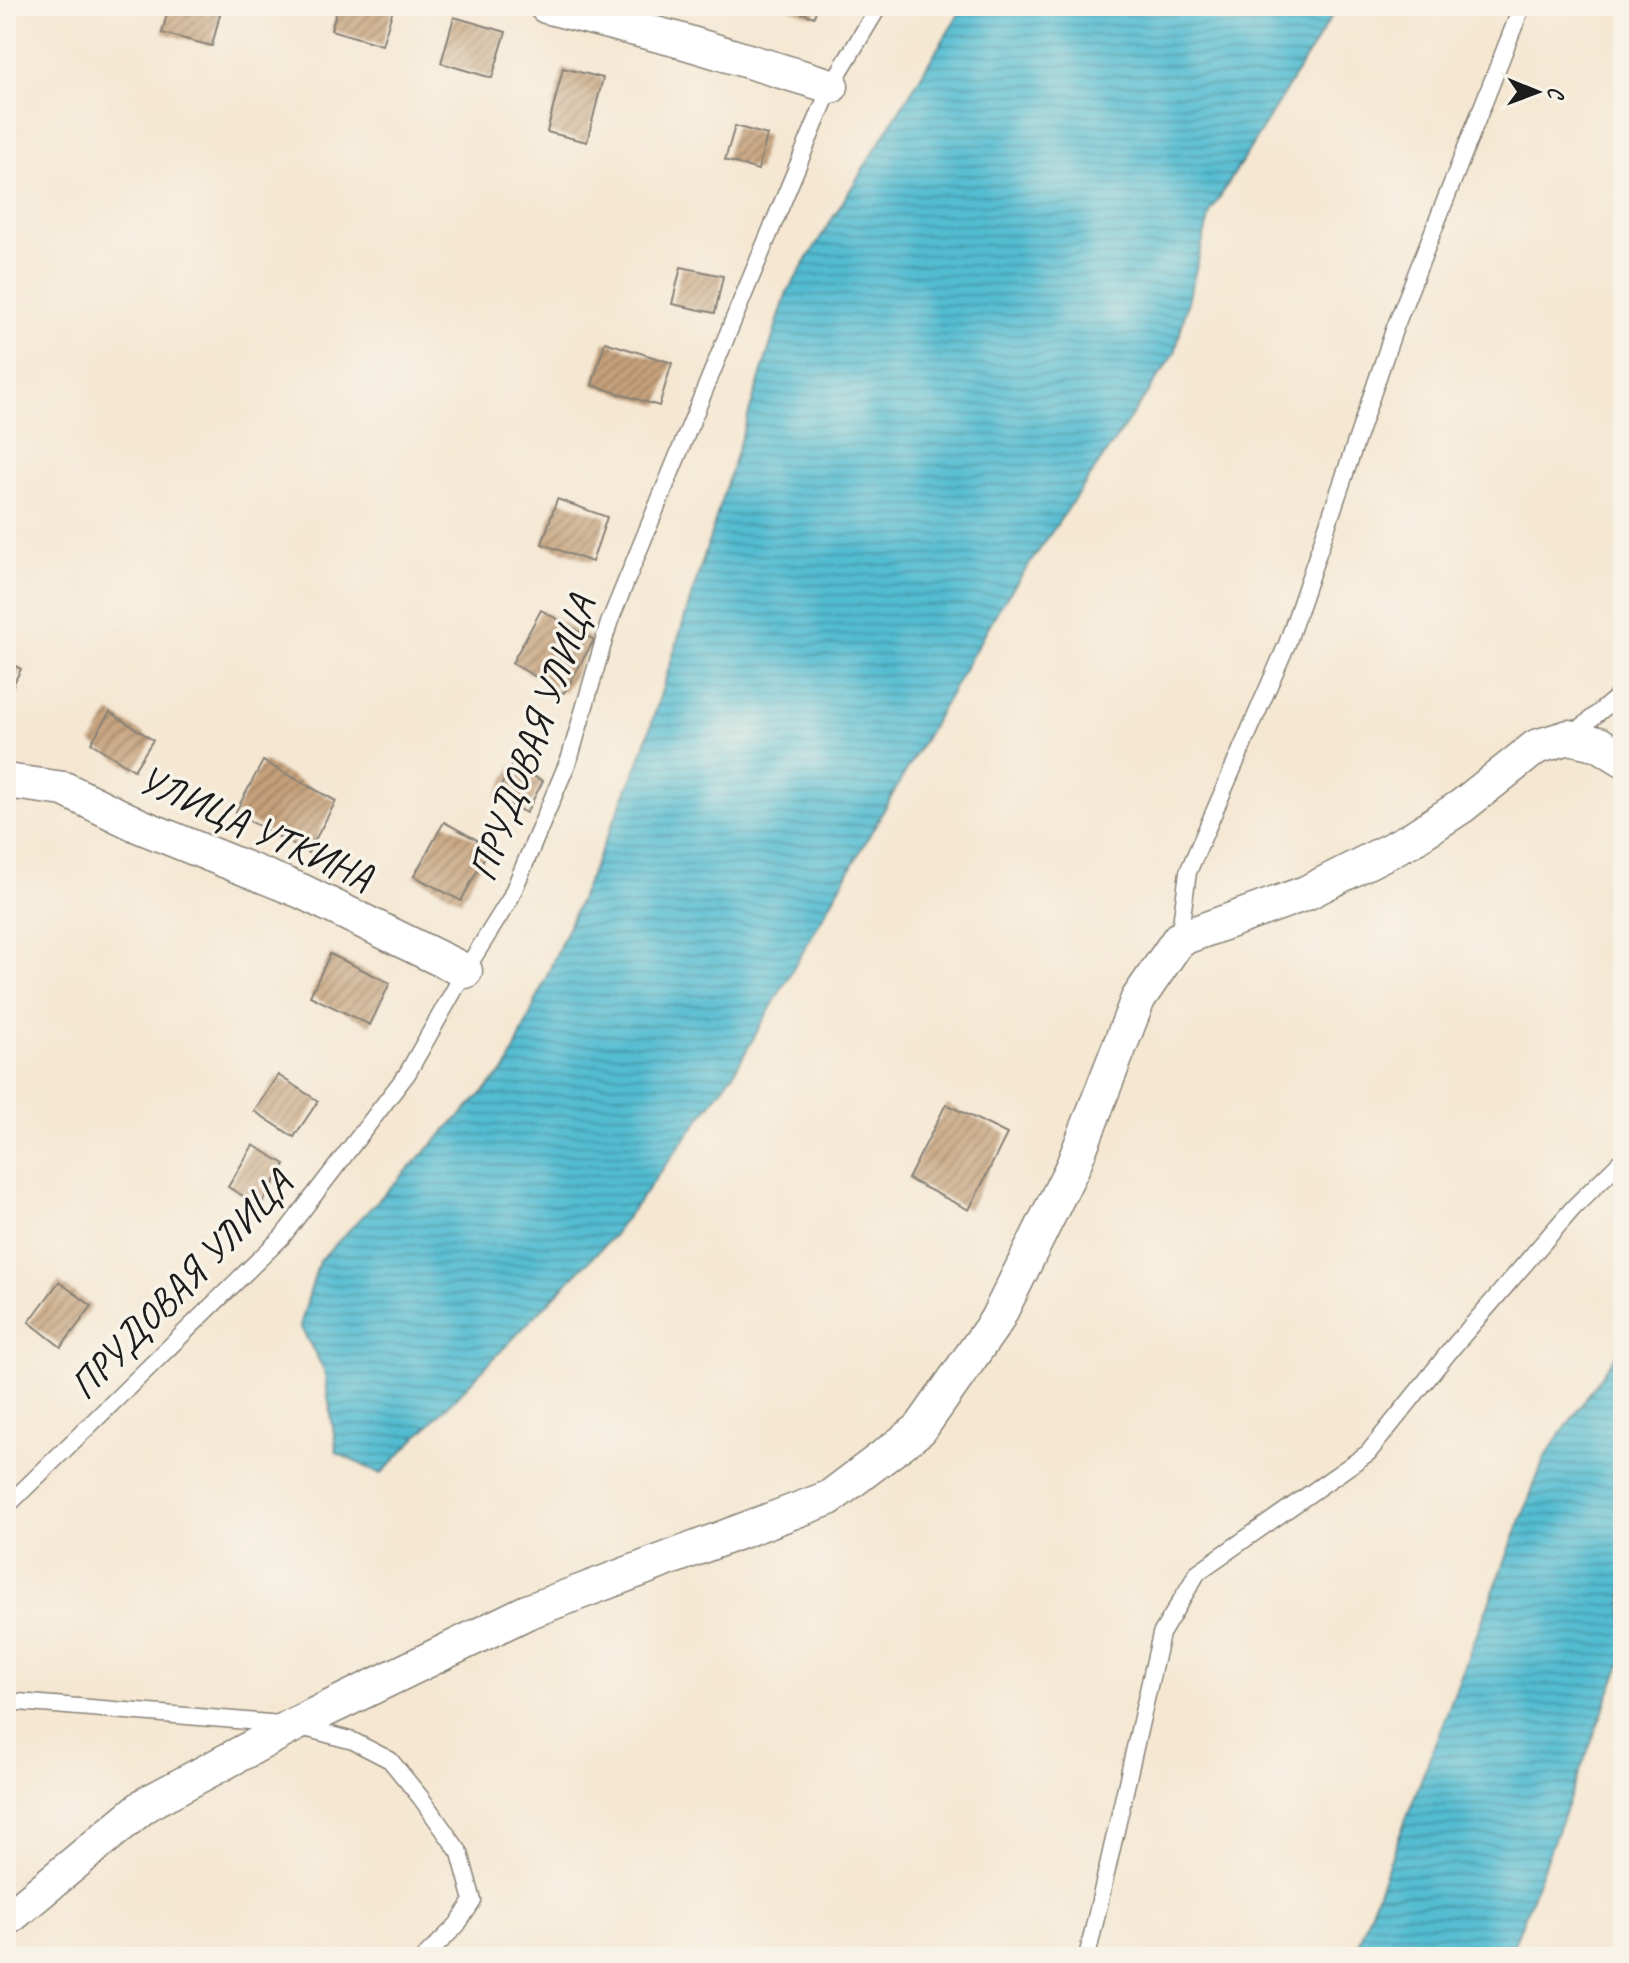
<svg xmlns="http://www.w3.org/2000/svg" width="1629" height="1963" viewBox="0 0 1629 1963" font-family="Caveat,sans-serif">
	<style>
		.water { fill: url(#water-rules); stroke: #386c76; stroke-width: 2 }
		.building { fill: url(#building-hatch) }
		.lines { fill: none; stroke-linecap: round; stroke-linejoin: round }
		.lane-casing { stroke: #888277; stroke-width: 19 }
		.street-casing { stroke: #888277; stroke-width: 37 }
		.lane { stroke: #fff; stroke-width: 16 }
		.street { stroke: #fff; stroke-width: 34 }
		.labels { text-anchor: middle; stroke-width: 7; stroke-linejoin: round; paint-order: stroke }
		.street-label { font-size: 40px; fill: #1c1c1c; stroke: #f7f3e8 }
	</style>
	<defs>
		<pattern id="water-rules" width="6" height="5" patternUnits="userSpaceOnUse" patternTransform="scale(2)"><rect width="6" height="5" fill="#53bcd1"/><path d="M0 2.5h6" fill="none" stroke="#4498a9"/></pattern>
		<pattern id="building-hatch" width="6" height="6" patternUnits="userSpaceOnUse" patternTransform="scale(2)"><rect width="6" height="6" fill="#c5a17b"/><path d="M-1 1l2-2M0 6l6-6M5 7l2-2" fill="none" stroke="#9f8264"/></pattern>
	</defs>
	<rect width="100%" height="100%" fill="#f7f3e8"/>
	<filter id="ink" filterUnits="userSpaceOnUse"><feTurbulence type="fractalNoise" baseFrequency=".0125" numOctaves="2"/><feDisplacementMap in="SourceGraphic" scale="16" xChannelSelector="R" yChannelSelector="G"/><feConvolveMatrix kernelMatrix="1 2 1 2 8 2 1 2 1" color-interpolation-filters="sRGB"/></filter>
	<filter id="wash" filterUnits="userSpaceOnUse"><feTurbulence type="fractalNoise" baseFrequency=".006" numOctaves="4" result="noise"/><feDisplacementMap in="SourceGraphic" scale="32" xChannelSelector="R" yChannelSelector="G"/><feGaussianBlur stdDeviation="1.8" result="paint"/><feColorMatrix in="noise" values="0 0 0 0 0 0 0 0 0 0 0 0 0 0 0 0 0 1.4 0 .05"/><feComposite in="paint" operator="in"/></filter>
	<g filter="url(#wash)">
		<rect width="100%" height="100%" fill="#f5e7d2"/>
		<g class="water">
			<polygon points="964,6 1338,6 1210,213 1175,353 998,610 733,1074 612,1237 381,1474 337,1453 324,1370 300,1326 319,1261 507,1068 640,760 787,292"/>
			<polygon points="1623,1345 1623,1659 1509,1957 1353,1957 1545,1457"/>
		</g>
		<g id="blocks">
			<g class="building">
				<polygon points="169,6 222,6 212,46 162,33"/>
				<polygon points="338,6 394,6 382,45 331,30"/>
				<polygon points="781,6 817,6 814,17"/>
				<polygon points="454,17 506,32 492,78 441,63"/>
				<polygon points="563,68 603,78 587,142 547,132"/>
				<polygon points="735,126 767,135 758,170 725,160"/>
				<polygon points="681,267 723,276 715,313 672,304"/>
				<polygon points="605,342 672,363 659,406 592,385"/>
				<polygon points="557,499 607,517 592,562 542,544"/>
				<polygon points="541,610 594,640 564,693 512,663"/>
				<polygon points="6,661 21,669 6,699"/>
				<polygon points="110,712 153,740 134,770 91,743"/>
				<polygon points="263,761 336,801 308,853 235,813"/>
				<polygon points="512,765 543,781 526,813 495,797"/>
				<polygon points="444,822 490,847 461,901 414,876"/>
				<polygon points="330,954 390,983 370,1025 310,996"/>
				<polygon points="278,1075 318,1101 294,1137 254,1111"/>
				<polygon points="946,1104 1007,1134 969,1210 908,1179"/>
				<polygon points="253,1145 285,1164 260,1206 228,1187"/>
				<polygon points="59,1282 92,1306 61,1347 29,1322"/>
			</g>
		</g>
	</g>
	<g filter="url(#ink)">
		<use href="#blocks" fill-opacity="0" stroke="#888277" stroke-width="2"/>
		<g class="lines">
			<g class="lane-casing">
				<g id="lane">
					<polyline points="1571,736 1623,692"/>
					<polyline points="1179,939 1188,872 1287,644 1394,330 1522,6"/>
					<polyline points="6,1507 282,1237 407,1074 465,971 510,899 570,757 609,623 742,299 831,86 879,6"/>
					<polyline points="6,1701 294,1725 353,1741 390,1760 421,1798 460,1853 473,1901 457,1925 425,1957"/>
					<polyline points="1087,1957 1161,1634 1198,1572 1368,1453 1453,1347 1574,1207 1623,1159"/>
				</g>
			</g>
			<g class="street-casing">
				<g id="street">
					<polyline points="546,6 675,39 831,86"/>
					<polyline points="6,781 64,789 140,826 301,891 465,971"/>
					<polyline points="6,1920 146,1804 294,1725 527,1612 829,1498 920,1429 996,1321 1073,1166 1138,999 1179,939 1306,893 1410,840 1462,806 1536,747 1569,737 1599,744 1623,759"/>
				</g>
			</g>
			<use href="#lane" class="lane"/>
			<use href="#street" class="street"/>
		</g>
	</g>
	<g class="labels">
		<g class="street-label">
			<text transform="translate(531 738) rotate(-70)" y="14">ПРУДОВАЯ УЛИЦА</text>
			<text transform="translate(256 827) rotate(24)" y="14">УЛИЦА УТКИНА</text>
			<text transform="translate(180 1284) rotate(-46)" y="14">ПРУДОВАЯ УЛИЦА</text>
		</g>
	</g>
	<rect width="1629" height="1963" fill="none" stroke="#f7f3e8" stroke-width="32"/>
	<g transform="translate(1537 92) rotate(91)" stroke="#f7f3e8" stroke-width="6" paint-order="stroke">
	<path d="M0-6L14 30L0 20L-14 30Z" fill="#1c1c1c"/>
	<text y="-12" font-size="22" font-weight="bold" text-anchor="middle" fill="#1c1c1c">С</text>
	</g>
</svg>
